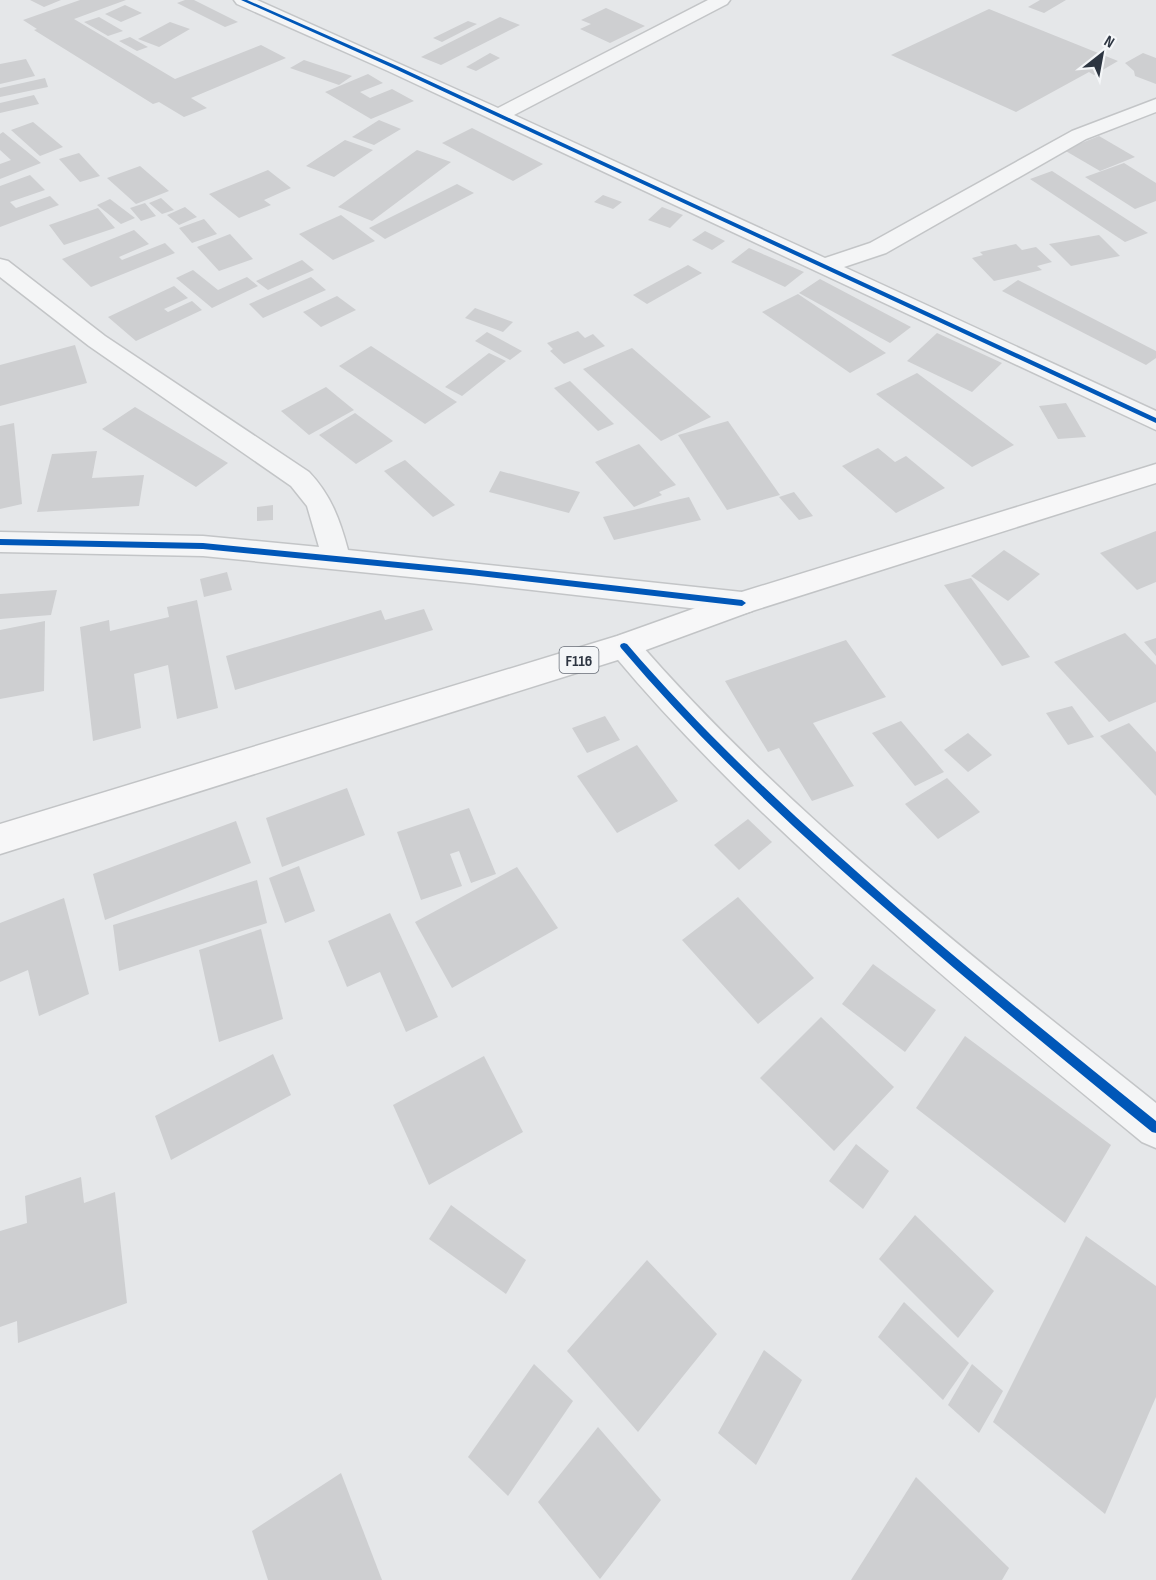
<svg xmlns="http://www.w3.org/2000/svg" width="1156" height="1580" viewBox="0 0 1156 1580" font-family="'Sofia Sans Condensed',sans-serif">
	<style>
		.building { fill: #cecfd1 }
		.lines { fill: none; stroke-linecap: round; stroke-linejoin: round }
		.minor-casing { stroke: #c3c5c7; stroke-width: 3 }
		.major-casing { stroke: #c2c4c6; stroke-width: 3 }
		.minor { fill: #f4f5f6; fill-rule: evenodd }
		.major { fill: #f7f7f8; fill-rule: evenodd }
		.cycleway-casing { stroke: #f4f6f8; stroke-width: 4 }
		.cycleway { fill: #0057b8; fill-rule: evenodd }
		.labels { text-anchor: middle; stroke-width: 6; stroke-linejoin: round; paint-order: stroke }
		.shield { fill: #f4f6f8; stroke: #696f78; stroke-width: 1.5 }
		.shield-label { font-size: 16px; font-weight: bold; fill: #2d3541 }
	</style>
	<rect width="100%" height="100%" fill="#e5e7e9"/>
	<g class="building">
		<polygon points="30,0 61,0 44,7"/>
		<polygon points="80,0 126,0 74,19 175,79 261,45 286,58 191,98 207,108 184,117 159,102 153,104 34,30 37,29 23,20"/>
		<polygon points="185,0 194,0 238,22 225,27 177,3"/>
		<polygon points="1040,0 1066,0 1044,13 1028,7"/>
		<polygon points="125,5 142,13 121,22 105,14"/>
		<polygon points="606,8 645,26 610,43 580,29 591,24 581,20"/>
		<polygon points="989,9 1118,61 1094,75 1089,72 1016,112 891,55"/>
		<polygon points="99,17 123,31 108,36 84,22"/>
		<polygon points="500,17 520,25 441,65 421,57"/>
		<polygon points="468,21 477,24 442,42 433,38"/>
		<polygon points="170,22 190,29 159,47 138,39"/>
		<polygon points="130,37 148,47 137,51 119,41"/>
		<polygon points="490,53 500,58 476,71 466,67"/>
		<polygon points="1143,53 1156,58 1156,84 1135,76 1134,71 1125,63"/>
		<polygon points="26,59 35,76 0,84 0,64"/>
		<polygon points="304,60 352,76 339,85 290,68"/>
		<polygon points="368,74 383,83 360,92 370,98 392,89 414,101 371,119 325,92"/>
		<polygon points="45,78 48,87 0,97 0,88"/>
		<polygon points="34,95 39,104 0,113 0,103"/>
		<polygon points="379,120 401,129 374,145 352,137"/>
		<polygon points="33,122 63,147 40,156 11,130"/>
		<polygon points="472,128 543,164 513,181 442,143"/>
		<polygon points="3,132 41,163 0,179 0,164 11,160 0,150 0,134"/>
		<polygon points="1099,136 1135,157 1100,171 1064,150"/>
		<polygon points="345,140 373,150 334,177 306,166"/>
		<polygon points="417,150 451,162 372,221 338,207"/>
		<polygon points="79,153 100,176 80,182 59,159"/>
		<polygon points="1124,163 1156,183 1156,201 1135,209 1085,177"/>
		<polygon points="140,166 169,191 136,204 107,178"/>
		<polygon points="268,170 291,188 264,200 271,205 239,218 209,194"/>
		<polygon points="1052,171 1148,233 1125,242 1030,179"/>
		<polygon points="30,175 45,190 10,202 16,208 50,196 59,205 0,227 0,186"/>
		<polygon points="457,184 474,193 385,239 369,228"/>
		<polygon points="603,195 622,202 613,209 594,202"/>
		<polygon points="161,198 174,210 162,214 149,203"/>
		<polygon points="110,199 135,218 121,224 97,205"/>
		<polygon points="145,203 156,216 141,221 130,208"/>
		<polygon points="185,207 197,217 179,225 167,215"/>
		<polygon points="662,207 683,215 670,228 648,220"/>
		<polygon points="98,208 115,228 64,245 49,225"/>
		<polygon points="341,215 375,241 333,260 299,234"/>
		<polygon points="204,219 217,234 192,243 179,228"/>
		<polygon points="134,230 149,244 119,257 122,260 165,243 175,253 91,287 62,259"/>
		<polygon points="705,231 725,241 712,250 692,240"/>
		<polygon points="230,234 253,259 219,271 197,247"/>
		<polygon points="1099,235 1120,256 1071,266 1049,244"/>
		<polygon points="1016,244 1022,250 1036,247 1052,262 1037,266 1042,270 994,281 972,258 983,255 980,252"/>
		<polygon points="749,248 804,272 785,287 731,262"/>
		<polygon points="302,260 314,270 268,290 256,281"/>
		<polygon points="688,265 702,273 647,304 633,295"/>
		<polygon points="193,270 218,290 247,277 258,286 212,308 176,278"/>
		<polygon points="311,277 326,290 263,318 249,304"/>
		<polygon points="820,279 911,327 890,343 799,293"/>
		<polygon points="1018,280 1156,351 1156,358 1146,365 1002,291"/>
		<polygon points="174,286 188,298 164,309 168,312 192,301 202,310 136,341 108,317"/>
		<polygon points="798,294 886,353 850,373 762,312"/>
		<polygon points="337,296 356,310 321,327 303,312"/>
		<polygon points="475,308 513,322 503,332 465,318"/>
		<polygon points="578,331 585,338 593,334 605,346 564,364 550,351 553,349 547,343"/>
		<polygon points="487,332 522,351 510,360 475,341"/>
		<polygon points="937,333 1002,363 972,392 907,361"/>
		<polygon points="75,345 87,383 0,406 0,365"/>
		<polygon points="371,346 457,402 425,424 339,366"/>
		<polygon points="632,348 711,417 661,441 583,369"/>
		<polygon points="489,353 506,361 462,396 445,387"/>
		<polygon points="917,373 1014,445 972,467 876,394"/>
		<polygon points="570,381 614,424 598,431 554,388"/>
		<polygon points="326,387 354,410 309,435 281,411"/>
		<polygon points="1066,403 1086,437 1058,439 1039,406"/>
		<polygon points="135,407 228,463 196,487 102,429"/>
		<polygon points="355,413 393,441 356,464 319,435"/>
		<polygon points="728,421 780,495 727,510 678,435"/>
		<polygon points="14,423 22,504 0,509 0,426"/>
		<polygon points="639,444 676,485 659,492 662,495 634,507 595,462"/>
		<polygon points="878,448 895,462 906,456 945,488 896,513 842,466"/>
		<polygon points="97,451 92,478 144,475 139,506 37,512 52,454"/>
		<polygon points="405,460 455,505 433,517 384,471"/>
		<polygon points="500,471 580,492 569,513 489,492"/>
		<polygon points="794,492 813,516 799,520 779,497"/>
		<polygon points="689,497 701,520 614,540 603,517"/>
		<polygon points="273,505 273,520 257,521 257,507"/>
		<polygon points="1156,531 1156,582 1137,590 1100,553"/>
		<polygon points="1004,550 1040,574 1008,601 971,576"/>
		<polygon points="227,572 232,590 204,597 200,579"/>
		<polygon points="971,578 1030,657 1002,666 944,585"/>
		<polygon points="57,590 51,615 0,619 0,594"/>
		<polygon points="197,600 218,708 177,719 168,665 134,674 141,728 93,741 80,627 109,620 110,631 169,617 167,607"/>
		<polygon points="424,609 433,630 235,690 226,656 381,610 385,620"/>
		<polygon points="45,621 44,691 0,699 0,630"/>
		<polygon points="1125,633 1156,665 1156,702 1109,722 1054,662"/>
		<polygon points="1156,638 1156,656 1144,642"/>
		<polygon points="846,640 886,697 813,723 854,786 812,801 779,748 768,752 725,681"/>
		<polygon points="1072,706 1094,737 1068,745 1046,713"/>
		<polygon points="605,716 620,740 587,753 572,728"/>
		<polygon points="901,721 944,772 915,786 872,733"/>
		<polygon points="1129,723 1156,752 1156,796 1100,736"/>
		<polygon points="968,733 992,755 968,772 944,750"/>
		<polygon points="637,745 678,801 617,833 577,776"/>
		<polygon points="947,778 980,812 938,839 905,804"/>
		<polygon points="347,788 365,835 282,867 266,818"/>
		<polygon points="469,808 496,874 471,883 459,851 450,854 462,886 421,900 397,832"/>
		<polygon points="748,819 772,842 739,870 714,845"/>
		<polygon points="236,821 251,863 105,920 93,874"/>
		<polygon points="299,866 315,911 285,923 269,878"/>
		<polygon points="517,867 558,928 452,988 415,922"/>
		<polygon points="257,880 267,923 119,971 113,925"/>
		<polygon points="738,897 814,978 758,1024 682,940"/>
		<polygon points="64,898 89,994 39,1016 28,970 0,982 0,923"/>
		<polygon points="390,913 438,1017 406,1032 380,972 347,987 328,941"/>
		<polygon points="261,929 283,1019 219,1042 199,950"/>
		<polygon points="873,964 936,1010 905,1052 842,1004"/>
		<polygon points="821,1017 894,1087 834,1151 760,1078"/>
		<polygon points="965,1036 1111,1145 1065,1223 916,1108"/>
		<polygon points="273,1054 291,1095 171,1160 155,1116"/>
		<polygon points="484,1056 523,1132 429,1185 393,1105"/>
		<polygon points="856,1144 889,1171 863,1209 829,1181"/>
		<polygon points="81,1177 84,1203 115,1192 127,1303 18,1343 17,1321 0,1327 0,1231 27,1223 25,1196"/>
		<polygon points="451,1205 526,1260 506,1294 429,1239"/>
		<polygon points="915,1215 994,1291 958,1338 879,1259"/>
		<polygon points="1086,1236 1156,1286 1156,1397 1105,1514 993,1422"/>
		<polygon points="647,1260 717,1334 638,1432 567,1351"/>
		<polygon points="904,1302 969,1363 943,1400 878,1337"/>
		<polygon points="764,1350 802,1380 756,1465 718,1433"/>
		<polygon points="534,1364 573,1401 508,1496 468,1457"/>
		<polygon points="972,1364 1003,1391 979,1433 948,1405"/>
		<polygon points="598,1427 661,1500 600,1579 538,1502"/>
		<polygon points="341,1473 382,1580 268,1580 252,1531"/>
		<polygon points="916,1477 1009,1568 1002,1580 851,1580"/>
	</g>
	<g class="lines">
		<g class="minor-casing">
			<g id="minor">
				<polygon points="234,0 257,0 498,108 708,0 730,0 727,4 514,115 825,258 870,243 1072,131 1156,99 1156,112 1086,139 886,253 844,267 1156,411 1156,430 388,71 237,4"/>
				<path d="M0 259 8 261 105 336 309 472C331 495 340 520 348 550L742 592 752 595 757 603 752 611 742 614 470 583 203 556 0 552V532L203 536 319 547 307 506 291 486 89 346 0 277Z"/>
				<path d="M624 634 635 638C787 813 974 958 1156 1103V1148L1142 1142C1054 1070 967 998 883 923 787 838 695 752 613 654L609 646 613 638Z"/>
			</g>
		</g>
		<g class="major-casing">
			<polygon id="major" points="1156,464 1156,483 752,611 624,658 0,854 0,824 617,636 732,595"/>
		</g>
		<use href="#minor" class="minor"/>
		<use href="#major" class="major"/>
		<g class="cycleway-casing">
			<g id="cycleway">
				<polygon points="241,0 247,0 397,66 1156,418 1156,423 393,68"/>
				<polygon points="0,539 203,543 470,569 742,600 746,603 742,606 470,575 203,549 0,545"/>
				<path d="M624 643 627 644C710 741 804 826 900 910 984 982 1070 1052 1156 1121V1133L1152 1132C1065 1061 978 990 894 916 797 832 704 746 621 648L620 646 621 644Z"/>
			</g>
		</g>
		<use href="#cycleway" class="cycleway"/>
	</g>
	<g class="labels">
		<rect class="shield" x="559.5" y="647" width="39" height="26" rx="4.5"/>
		<g class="shield-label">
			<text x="579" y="666">F116</text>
		</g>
	</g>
	<g transform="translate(1102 54) rotate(31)" stroke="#f4f6f8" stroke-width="4.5" paint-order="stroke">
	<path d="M0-4.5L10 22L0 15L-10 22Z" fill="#2d3541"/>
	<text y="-9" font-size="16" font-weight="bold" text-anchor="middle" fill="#2d3541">N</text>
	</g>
</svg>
